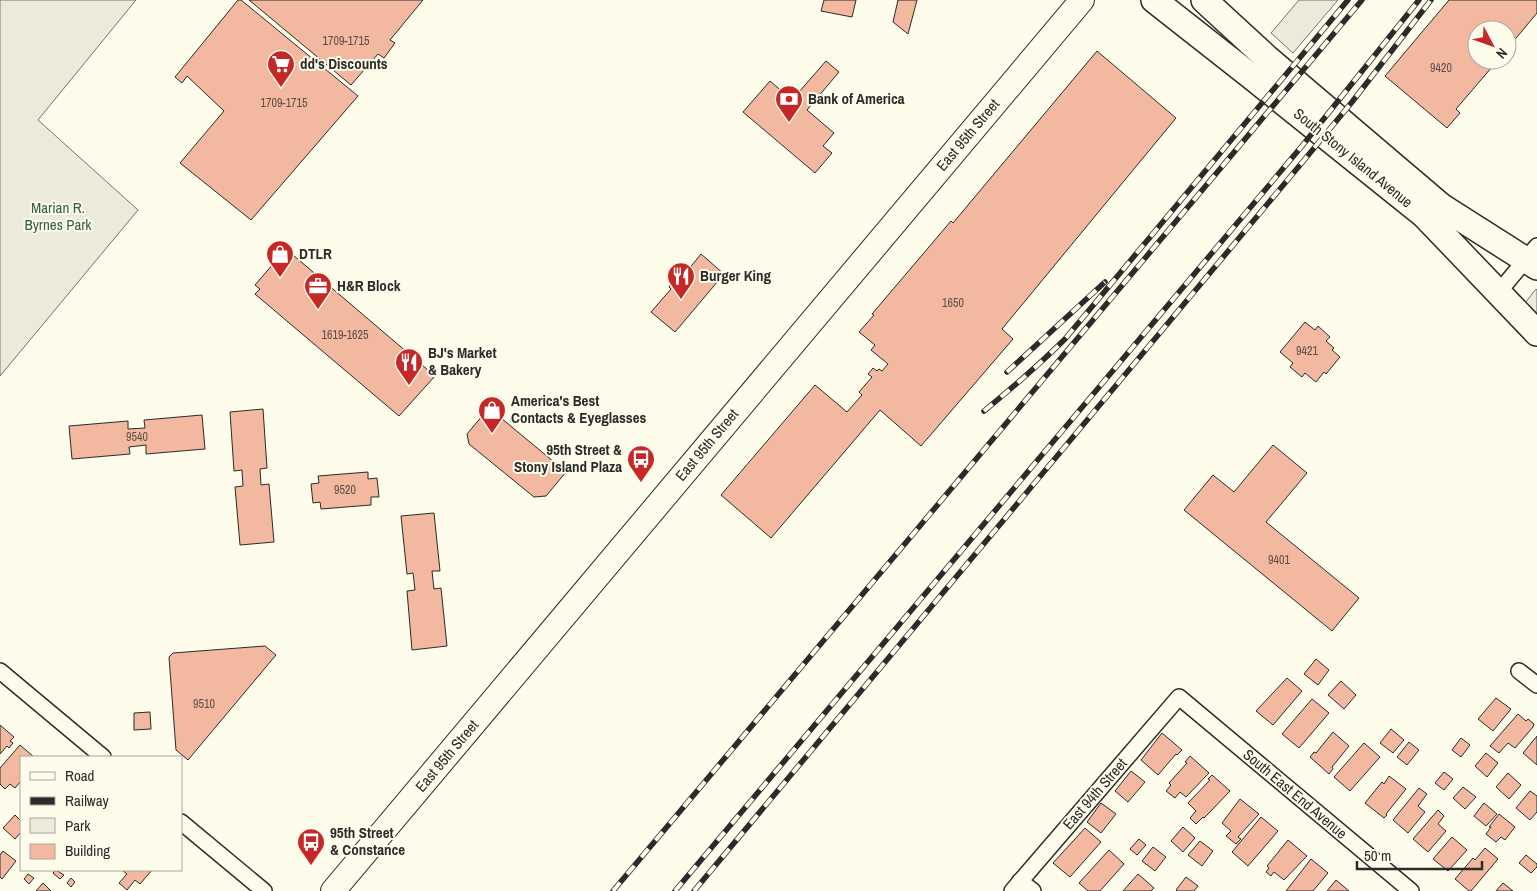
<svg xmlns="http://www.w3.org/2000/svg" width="1537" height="891" viewBox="0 0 1537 891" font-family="'Archivo Narrow',sans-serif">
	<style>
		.green { fill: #ecebdb; stroke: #74746e }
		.building { fill: #f2b8a0; stroke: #2b2b2b }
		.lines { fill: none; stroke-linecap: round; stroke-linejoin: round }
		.minor-casing { stroke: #2b2b2b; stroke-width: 18 }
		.primary-casing { stroke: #2b2b2b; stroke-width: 26 }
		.trunk-casing { stroke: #2b2b2b; stroke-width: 28 }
		.minor { stroke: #fdfbea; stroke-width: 15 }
		.primary { stroke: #fdfbea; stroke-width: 24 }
		.trunk { stroke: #fdfbea; stroke-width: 25 }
		.rail-casing { stroke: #2b2b2b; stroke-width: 5.5 }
		.rail { stroke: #fdfbea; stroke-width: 4; stroke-dasharray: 11; stroke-linecap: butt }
		.labels { text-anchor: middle; stroke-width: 4; stroke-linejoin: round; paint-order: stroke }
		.number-label { font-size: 12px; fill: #5d4e48 }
		.poi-label { font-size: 15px; font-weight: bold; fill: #2b2b2b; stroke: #fdfbea; text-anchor: start }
		.street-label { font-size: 15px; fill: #2b2b2b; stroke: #fdfbea }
		.park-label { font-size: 15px; fill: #34623c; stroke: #fdfbea }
	</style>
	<rect width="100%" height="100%" fill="#fdfbea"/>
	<g class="green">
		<polygon points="0,0 136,0 38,120 138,210 0,376"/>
		<polygon points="1299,0 1338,0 1293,53 1271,33"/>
		<polygon points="1536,289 1537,290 1537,315 1525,303"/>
	</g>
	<g class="building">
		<polygon points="238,0 241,0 358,96 251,220 180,163 224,111 187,76 182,83 175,77"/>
		<polygon points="249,0 423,0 390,40 395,43 384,58 378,54 351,85"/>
		<polygon points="824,0 856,0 852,17 821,11"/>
		<polygon points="898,0 917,0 908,34 893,22"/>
		<polygon points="1449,0 1537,0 1537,13 1507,49 1507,30 1477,30 1477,60 1498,60 1456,109 1460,113 1447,128 1385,76"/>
		<polygon points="1097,51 1176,118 1002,329 1013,339 921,446 880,410 771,538 721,495 815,385 847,412 862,395 859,392 872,377 868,374 873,368 877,371 879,369 882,371 888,364 871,350 875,345 859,332 874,315 872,314 951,221 953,223"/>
		<polygon points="826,61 839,72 807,110 834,133 823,146 832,153 815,173 743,112 770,81 792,100"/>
		<polygon points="286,249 435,376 399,416 255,294 260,289 255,285"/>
		<polygon points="701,254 724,274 675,332 651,312 671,289 669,287 675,278 679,281"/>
		<polygon points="1305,322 1315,330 1318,326 1330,337 1326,341 1334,348 1332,350 1340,357 1326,374 1324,372 1316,382 1305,373 1302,377 1290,367 1293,363 1280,352"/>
		<polygon points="489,408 566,472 546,496 534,497 469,444 467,434"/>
		<polygon points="263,409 267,468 260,469 261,485 269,484 274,542 240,545 235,487 243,486 242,470 234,471 230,412"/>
		<polygon points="202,415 205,449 146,454 146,445 129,447 130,454 72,459 69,426 128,421 128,429 145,428 144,420"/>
		<polygon points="1273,445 1307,473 1266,522 1359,598 1332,631 1184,510 1213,475 1234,492"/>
		<polygon points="368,472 368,479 377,478 379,497 371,497 371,505 321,509 320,502 313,503 311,484 319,483 318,476"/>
		<polygon points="434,513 440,571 432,571 434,589 441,588 447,646 412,650 407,591 415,590 413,573 407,574 401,516"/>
		<polygon points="265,646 276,655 188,760 176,750 169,657 173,653"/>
		<polygon points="1316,659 1329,670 1318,685 1304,674"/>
		<polygon points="1287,678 1302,691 1273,725 1256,711"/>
		<polygon points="1341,681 1356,695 1344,709 1328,695"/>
		<polygon points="1496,698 1511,709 1493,731 1478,719"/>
		<polygon points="1312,699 1329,713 1299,748 1282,734"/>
		<polygon points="150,712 151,729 134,730 134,713"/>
		<polygon points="1518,714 1526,721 1528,719 1534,724 1533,727 1515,748 1508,743 1499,753 1490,746"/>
		<polygon points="0,725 14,737 10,741 13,743 9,748 7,746 0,754"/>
		<polygon points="1391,729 1404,740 1393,753 1380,743"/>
		<polygon points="1333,732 1349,746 1332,767 1333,769 1329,774 1310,757 1314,752 1316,753"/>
		<polygon points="1162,733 1182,750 1177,755 1176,754 1158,775 1141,760"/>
		<polygon points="1537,736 1537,765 1523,753"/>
		<polygon points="1461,738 1470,745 1461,757 1452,750"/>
		<polygon points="1409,742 1419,750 1407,765 1397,757"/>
		<polygon points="1364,743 1380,757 1350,791 1334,777"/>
		<polygon points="20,745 34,757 21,757 21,781 15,788 10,784 5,789 0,784 0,768"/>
		<polygon points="1486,753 1498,763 1487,777 1475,766"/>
		<polygon points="1190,756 1209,773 1186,797 1180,792 1175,798 1166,791 1171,785 1169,783 1187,763 1185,762"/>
		<polygon points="1131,771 1145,782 1128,802 1115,791"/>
		<polygon points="1444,772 1453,779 1444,790 1435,783"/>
		<polygon points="1508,773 1521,785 1509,799 1496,787"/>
		<polygon points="1212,775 1230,791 1210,812 1204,818 1203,817 1196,824 1190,818 1196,811 1188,803 1210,780 1208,779"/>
		<polygon points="1389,776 1406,789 1386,814 1387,815 1384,818 1365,803 1382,782 1384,784"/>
		<polygon points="1463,787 1476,797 1465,809 1453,798"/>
		<polygon points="1419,788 1427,794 1418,806 1425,812 1408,833 1393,820"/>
		<polygon points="1530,791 1537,796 1537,812 1530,820 1516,808"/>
		<polygon points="1240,799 1259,814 1238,837 1241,839 1236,844 1226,836 1231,831 1222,823"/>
		<polygon points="1101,803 1116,814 1101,833 1087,822"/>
		<polygon points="1484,803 1497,814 1486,826 1474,816"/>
		<polygon points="1438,810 1444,816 1438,824 1446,831 1428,852 1413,839"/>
		<polygon points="1499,814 1515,827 1505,840 1501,837 1496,842 1486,834 1491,827 1489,827"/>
		<polygon points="15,815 21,821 21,832 15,839 3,828"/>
		<polygon points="1261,817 1278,831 1248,866 1232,852"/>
		<polygon points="1183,827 1195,838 1183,852 1171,841"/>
		<polygon points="1085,828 1101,842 1070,877 1053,863"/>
		<polygon points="1452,837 1467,850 1448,871 1433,859"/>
		<polygon points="1139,839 1146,845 1137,855 1130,849"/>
		<polygon points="1288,840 1307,856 1284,880 1274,872 1271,876 1266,872 1269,868 1267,866"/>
		<polygon points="1200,841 1213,851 1202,866 1188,855"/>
		<polygon points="1153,847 1166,857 1155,871 1142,861"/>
		<polygon points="1485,848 1498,859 1471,891 1469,891 1455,879 1473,858 1475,860"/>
		<polygon points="1109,850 1124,864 1100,891 1088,891 1079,883"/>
		<polygon points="3,851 16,861 2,879 0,877 0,855"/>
		<polygon points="1526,855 1537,864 1537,867 1531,873 1519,863"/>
		<polygon points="1311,859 1328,873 1313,891 1286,891"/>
		<polygon points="56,870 64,875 60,879 53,873"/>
		<polygon points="122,870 152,870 140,884 135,880 127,890 119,883 127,874"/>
		<polygon points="28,874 34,878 29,884 24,879"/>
		<polygon points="1138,874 1154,888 1151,891 1123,891"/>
		<polygon points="1186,877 1198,886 1194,891 1177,891 1176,890"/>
		<polygon points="71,878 75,882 71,887 67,883"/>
		<polygon points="1336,880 1349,891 1327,891"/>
		<polygon points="43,883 51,891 36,891"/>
		<polygon points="1503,883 1513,891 1496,891"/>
	</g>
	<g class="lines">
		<g class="minor-casing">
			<g id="minor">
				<polyline points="1498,293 1537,246"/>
				<polyline points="0,671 103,757"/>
				<polyline points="1519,671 1537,685"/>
				<polyline points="181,822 264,891"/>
				<polyline points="1020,881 1033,891"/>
				<polyline points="1012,891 1179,697 1411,891"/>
			</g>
		</g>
		<g class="primary-casing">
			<polyline id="primary" points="333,891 1082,0"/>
		</g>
		<g class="trunk-casing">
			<g id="trunk">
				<polyline points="1154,0 1252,77 1424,215 1537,333"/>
				<polyline points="1204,0 1267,58 1441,206 1537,267"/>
			</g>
		</g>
		<use href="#minor" class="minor"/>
		<use href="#primary" class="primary"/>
		<use href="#trunk" class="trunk"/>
		<g class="rail-casing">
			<g id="rail">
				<polyline points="1007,372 1105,282"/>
				<path d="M984 411C1012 388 1039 365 1065 339L1348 0"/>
				<polyline points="613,891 1362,0"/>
				<polyline points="675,891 1302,146 1419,0"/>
				<polyline points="694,891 1310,153 1352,102 1431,0"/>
			</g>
		</g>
		<use href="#rail" class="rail"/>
	</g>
	<defs>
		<g id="supermarket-pin" transform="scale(1.4375)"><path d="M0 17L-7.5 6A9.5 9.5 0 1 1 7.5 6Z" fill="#c62828" stroke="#fdfbea"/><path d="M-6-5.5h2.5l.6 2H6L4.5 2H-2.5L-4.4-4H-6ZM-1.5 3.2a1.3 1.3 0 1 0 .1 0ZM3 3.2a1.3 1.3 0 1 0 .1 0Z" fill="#fff"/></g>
		<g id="bank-pin" transform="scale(1.4375)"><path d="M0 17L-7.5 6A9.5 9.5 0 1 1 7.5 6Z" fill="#c62828" stroke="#fdfbea"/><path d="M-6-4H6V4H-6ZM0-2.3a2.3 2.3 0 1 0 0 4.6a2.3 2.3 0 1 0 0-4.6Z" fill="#fff"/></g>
		<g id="shop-pin" transform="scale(1.4375)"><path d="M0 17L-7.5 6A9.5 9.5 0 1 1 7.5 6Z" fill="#c62828" stroke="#fdfbea"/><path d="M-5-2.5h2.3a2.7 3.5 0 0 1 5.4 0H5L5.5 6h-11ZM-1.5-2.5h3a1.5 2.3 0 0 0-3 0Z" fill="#fff"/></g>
		<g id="restaurant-pin" transform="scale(1.4375)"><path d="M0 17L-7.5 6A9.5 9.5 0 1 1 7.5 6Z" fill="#c62828" stroke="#fdfbea"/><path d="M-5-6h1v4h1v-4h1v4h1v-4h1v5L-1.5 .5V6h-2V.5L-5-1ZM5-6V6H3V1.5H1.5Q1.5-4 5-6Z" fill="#fff"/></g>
		<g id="office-pin" transform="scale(1.4375)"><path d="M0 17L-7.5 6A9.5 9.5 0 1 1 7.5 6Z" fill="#c62828" stroke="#fdfbea"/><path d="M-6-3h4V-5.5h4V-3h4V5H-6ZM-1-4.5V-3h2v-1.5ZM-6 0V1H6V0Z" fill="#fff"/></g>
		<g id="bus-pin" transform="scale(1.4375)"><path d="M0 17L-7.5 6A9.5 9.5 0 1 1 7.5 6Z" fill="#c62828" stroke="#fdfbea"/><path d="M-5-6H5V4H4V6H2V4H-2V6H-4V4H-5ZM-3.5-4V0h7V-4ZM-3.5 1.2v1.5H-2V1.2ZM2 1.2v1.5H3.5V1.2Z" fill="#fff"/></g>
	</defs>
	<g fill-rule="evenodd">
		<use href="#supermarket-pin" x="281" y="64"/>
		<use href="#bank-pin" x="789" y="99"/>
		<use href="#shop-pin" x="280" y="254"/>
		<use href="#restaurant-pin" x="681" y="276"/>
		<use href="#office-pin" x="318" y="286"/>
		<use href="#restaurant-pin" x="409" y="362"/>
		<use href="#shop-pin" x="492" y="410"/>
		<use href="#bus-pin" x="641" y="459"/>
		<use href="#bus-pin" x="311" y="842"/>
	</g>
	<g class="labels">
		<g class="number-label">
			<text x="346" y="45">1709-1715</text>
			<text x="1441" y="72">9420</text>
			<text x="284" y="107">1709-1715</text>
			<text x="953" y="307">1650</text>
			<text x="345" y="339">1619-1625</text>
			<text x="1307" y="355">9421</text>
			<text x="137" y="441">9540</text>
			<text x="345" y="494">9520</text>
			<text x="1279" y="564">9401</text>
			<text x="204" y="708">9510</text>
		</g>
		<g class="poi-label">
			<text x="300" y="69">dd's Discounts</text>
			<text x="808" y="104">Bank of America</text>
			<text x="299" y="259">DTLR</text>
			<text x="700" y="281">Burger King</text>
			<text x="337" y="291">H&amp;R Block</text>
			<text x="428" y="358">BJ's Market<tspan x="428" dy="17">&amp; Bakery</tspan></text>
			<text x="511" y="406">America's Best<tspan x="511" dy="17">Contacts &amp; Eyeglasses</tspan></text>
			<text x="622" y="455" text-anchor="end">95th Street &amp;<tspan x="622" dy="17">Stony Island Plaza</tspan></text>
			<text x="330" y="838">95th Street<tspan x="330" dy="17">&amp; Constance</tspan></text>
		</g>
		<g class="street-label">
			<text transform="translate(968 135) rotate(-50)" y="5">East 95th Street</text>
			<text transform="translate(1353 158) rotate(39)" y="5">South Stony Island Avenue</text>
			<text transform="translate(707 445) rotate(-50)" y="5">East 95th Street</text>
			<text transform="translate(447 756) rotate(-50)" y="5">East 95th Street</text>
			<text transform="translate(1095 794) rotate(-49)" y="5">East 94th Street</text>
			<text transform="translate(1295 794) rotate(40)" y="5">South East End Avenue</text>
		</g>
		<g class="park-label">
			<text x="58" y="213">Marian R.<tspan x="58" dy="17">Byrnes Park</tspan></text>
		</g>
	</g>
	<rect x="20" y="756" width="162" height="115" fill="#fdfbea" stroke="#a9a89e"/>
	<rect x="30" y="772" width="25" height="8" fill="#fdfbea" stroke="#a9a89e"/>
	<text x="65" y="781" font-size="15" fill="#2b2b2b">Road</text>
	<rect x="30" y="797" width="25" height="8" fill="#2b2b2b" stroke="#a9a89e"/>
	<text x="65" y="806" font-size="15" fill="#2b2b2b">Railway</text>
	<rect x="30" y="818" width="25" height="15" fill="#ecebdb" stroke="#a9a89e"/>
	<text x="65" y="831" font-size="15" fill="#2b2b2b">Park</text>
	<rect x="30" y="844" width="25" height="15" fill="#f2b8a0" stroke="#a9a89e"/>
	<text x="65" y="856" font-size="15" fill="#2b2b2b">Building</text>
	<g transform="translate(1492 45) rotate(131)"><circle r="24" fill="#fdfbea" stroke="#a9a89e"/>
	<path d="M0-4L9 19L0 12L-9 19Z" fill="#c62828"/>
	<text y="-8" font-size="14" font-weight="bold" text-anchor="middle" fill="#2b2b2b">N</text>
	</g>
	<path d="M1357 861v8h125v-8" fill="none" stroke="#2b2b2b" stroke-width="2.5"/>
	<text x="1364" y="861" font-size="15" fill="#2b2b2b" stroke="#fdfbea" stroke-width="4" paint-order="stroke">50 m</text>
</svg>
